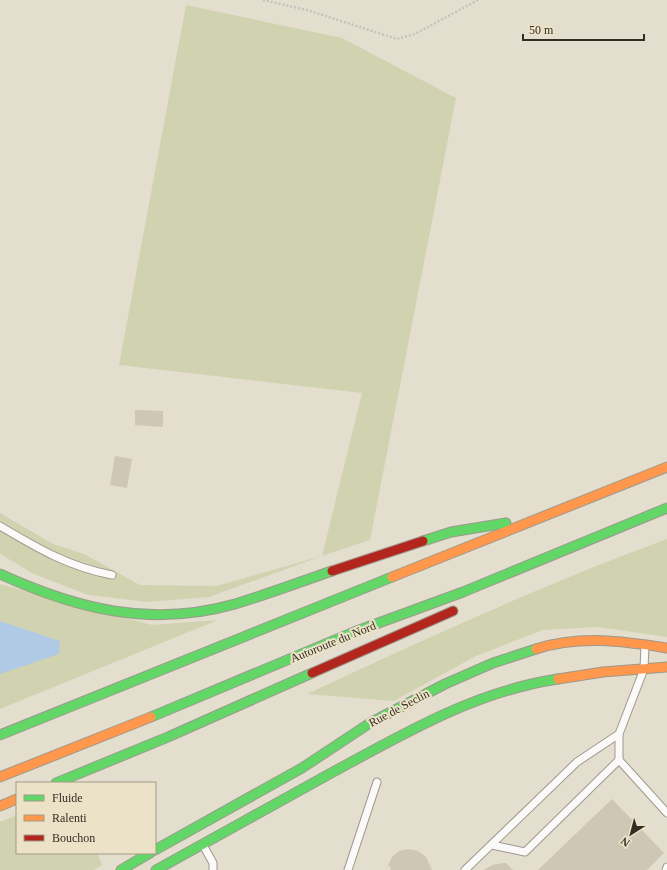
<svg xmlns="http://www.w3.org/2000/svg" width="667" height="870" viewBox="0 0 667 870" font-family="'Times New Roman',serif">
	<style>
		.green { fill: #d1d3b0 }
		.water { fill: #b0c9e5 }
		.building { fill: #cec7b5 }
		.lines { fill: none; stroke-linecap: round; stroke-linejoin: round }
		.lane-casing { stroke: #9d998e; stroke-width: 9 }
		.fast-casing { stroke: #9d998e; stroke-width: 11 }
		.slow-casing { stroke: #9d998e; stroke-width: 11 }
		.jam-casing { stroke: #9d998e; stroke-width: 11 }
		.path { stroke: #c3c2be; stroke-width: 2.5; stroke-dasharray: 2 2; stroke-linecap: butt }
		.lane { stroke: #fbfaf8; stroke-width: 7 }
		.fast { stroke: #63d668; stroke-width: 9 }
		.slow { stroke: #ff974d; stroke-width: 9 }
		.jam { stroke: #b3261e; stroke-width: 9 }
		.labels { text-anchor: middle; stroke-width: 4; stroke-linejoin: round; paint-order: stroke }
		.street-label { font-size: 12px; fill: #322e23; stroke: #ece2c7 }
	</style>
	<rect width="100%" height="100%" fill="#e4decf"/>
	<g class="green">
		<polygon points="186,5 342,38 456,98 370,540 322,556 209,597 148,602 88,595 34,574 0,554 0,513 53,544 84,554 140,585 216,586 322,556 362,393 119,365"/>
		<path d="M667 539V637L598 627 543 630 476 656 394 701 307 694C425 639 544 584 667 539Z"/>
		<polygon points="0,584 152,625 218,620 0,709"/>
		<polygon points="17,815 17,853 97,853 102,865 94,870 0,870 0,822"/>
	</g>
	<polygon class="water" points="0,621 60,641 59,654 0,674"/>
	<g class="building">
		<polygon points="135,410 163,411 163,427 135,425"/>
		<polygon points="115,456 132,459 127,488 110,485"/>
		<polygon points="612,799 664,853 647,870 538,870"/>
		<polygon points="409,849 418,851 426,857 432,870 390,870 391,867 388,866 392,857 399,851"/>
		<polygon points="503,863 506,863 513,870 484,870 492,865"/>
	</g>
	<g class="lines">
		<g class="lane-casing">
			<g id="lane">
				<path d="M0 526C37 548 69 567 112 575"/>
				<polyline points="645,645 644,669 619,734 619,760 667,813"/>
				<polyline points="203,845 213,863 213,870"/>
				<polyline points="492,845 525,852 619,760"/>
				<polyline points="348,870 377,782"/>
				<polyline points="465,870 577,762 619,734"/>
				<polyline points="666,870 667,867"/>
			</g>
		</g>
		<g class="fast-casing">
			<g id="fast">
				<polyline points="423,541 451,532 506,523"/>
				<path d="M0 574C77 609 151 628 235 604 268 594 300 582 332 571"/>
				<polyline points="151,717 354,632 463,592 667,508"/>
				<polyline points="0,735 392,577"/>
				<polyline points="56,783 168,737 312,673"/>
				<polyline points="155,850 302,768 370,723 445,684 493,663 536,649"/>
				<polyline points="121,870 150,853"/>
				<path d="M156 870C215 837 274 805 333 772 405 733 476 691 558 679"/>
			</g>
		</g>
		<g class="slow-casing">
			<g id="slow">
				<polyline points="392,577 667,467"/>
				<path d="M536 649C579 635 623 641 667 648"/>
				<polyline points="558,679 603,672 667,667"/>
				<polyline points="0,777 151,717"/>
				<polyline points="0,806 17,799"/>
			</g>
		</g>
		<g class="jam-casing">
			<g id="jam">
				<polyline points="332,571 423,541"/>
				<polyline points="312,673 453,611"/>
			</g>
		</g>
		<polyline class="path" points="263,0 307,10 397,39 415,34 478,0"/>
		<use href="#lane" class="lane"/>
		<use href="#fast" class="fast"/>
		<use href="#slow" class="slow"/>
		<use href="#jam" class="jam"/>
	</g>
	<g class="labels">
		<g class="street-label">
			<text transform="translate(333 642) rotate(-22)" y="4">Autoroute du Nord</text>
			<text transform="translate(399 708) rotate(-28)" y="4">Rue de Seclin</text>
		</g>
	</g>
	<rect x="16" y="782" width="140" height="72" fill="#ece2c7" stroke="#a29a85"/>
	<rect x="24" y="795" width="20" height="6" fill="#63d668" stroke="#a29a85"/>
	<text x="52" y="802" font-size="12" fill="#322e23">Fluide</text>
	<rect x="24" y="815" width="20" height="6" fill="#ff974d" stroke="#a29a85"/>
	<text x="52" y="822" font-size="12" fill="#322e23">Ralenti</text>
	<rect x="24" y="835" width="20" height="6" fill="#b3261e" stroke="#a29a85"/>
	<text x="52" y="842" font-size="12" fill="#322e23">Bouchon</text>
	<g transform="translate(631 834) rotate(216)" stroke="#ece2c7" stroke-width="3" paint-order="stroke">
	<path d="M0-3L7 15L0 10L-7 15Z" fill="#322e23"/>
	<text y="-6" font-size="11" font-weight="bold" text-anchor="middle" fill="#322e23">N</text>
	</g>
	<path d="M523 34v6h121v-6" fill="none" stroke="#322e23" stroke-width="2"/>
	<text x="529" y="34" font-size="12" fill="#322e23" stroke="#ece2c7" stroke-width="3" paint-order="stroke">50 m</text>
</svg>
